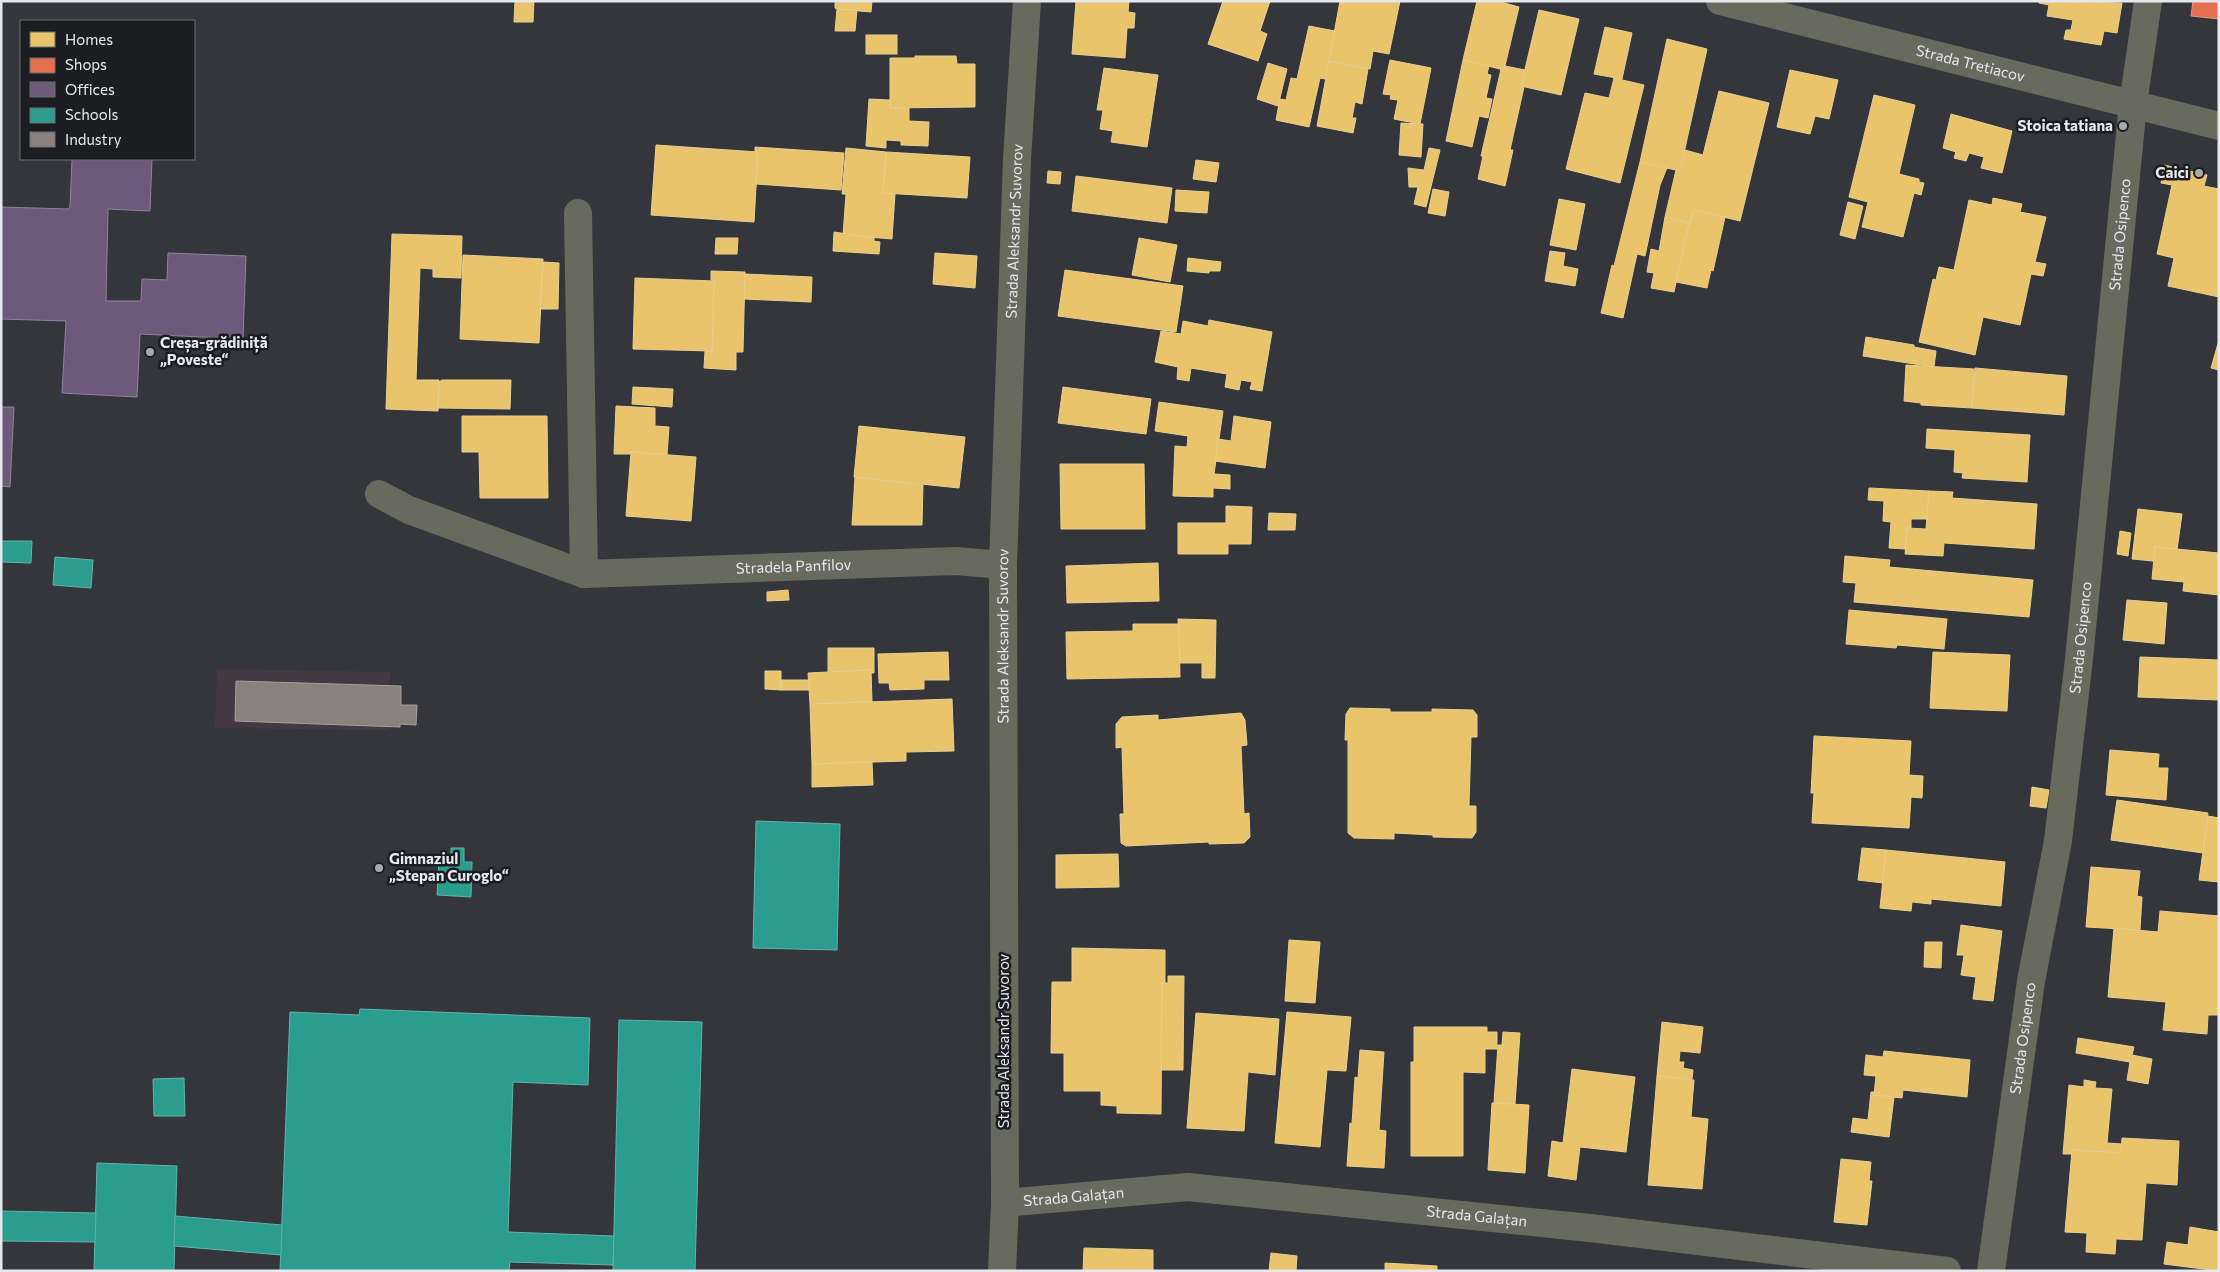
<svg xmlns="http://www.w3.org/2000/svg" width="2220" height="1272" viewBox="0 0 2220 1272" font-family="Commissioner,sans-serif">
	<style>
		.industrial { fill: #443845 }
		.homes { fill: #e9c46a; stroke: #e8cf92 }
		.shops { fill: #e76f51; stroke: #e79380 }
		.offices { fill: #6d597a; stroke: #91849d }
		.schools { fill: #2a9d8f; stroke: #62b4ac }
		.industry { fill: #8a817c; stroke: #a6a09e }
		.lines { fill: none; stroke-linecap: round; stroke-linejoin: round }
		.minor { stroke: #686a5d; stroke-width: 28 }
		.poi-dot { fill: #a8aab0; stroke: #1b1d21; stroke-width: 2 }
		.labels { text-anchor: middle; stroke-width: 5; stroke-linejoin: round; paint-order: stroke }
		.street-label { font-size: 15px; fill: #e6e8ee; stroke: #1b1d21 }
		.poi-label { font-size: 15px; font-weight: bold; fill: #e6e8ee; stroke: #1b1d21; text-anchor: end }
	</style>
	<rect width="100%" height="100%" fill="#35363c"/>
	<polygon class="industrial" points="217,669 390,672 390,730 215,728"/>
	<g class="homes">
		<polygon points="515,1 534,1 533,22 514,22"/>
		<polygon points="835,1 872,1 871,12 837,9 835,8"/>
		<polygon points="1076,1 1129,1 1128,12 1135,13 1134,28 1127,28 1125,58 1072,54"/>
		<polygon points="1223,1 1270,1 1260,31 1267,34 1258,61 1208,44"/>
		<polygon points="1340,1 1400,1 1389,54 1373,51 1370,69 1329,61"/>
		<polygon points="1477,1 1497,1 1519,7 1504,70 1463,60"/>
		<polygon points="2040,1 2122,3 2117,33 2104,31 2101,45 2064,39 2066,30 2071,30 2073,20 2047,16 2049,5 2039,3"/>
		<polygon points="837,9 857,10 855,31 835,31"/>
		<polygon points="1539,10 1579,19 1561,95 1521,86"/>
		<polygon points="1309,26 1335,31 1325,79 1320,78 1309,127 1276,120 1280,99 1286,100 1291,78 1297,79"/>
		<polygon points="1605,27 1632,33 1622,79 1594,74"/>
		<rect x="866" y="35" width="31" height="19"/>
		<polygon points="1667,39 1707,49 1680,171 1640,162"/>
		<polygon points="915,56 956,56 957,64 975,64 975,107 890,108 890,58 915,58"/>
		<polygon points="1390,60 1431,68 1420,124 1394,119 1398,100 1390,99 1391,95 1383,94"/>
		<polygon points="1463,60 1489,66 1487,74 1491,75 1486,98 1492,99 1488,118 1479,116 1472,147 1446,141"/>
		<polygon points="1329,61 1368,69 1362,104 1355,102 1352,118 1356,118 1353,133 1317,126"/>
		<polygon points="1268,63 1287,69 1278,106 1257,99"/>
		<polygon points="1505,66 1525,70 1521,86 1524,87 1510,150 1513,150 1505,186 1478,179 1483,156 1481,156 1501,69 1504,70"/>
		<polygon points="1104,68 1158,75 1147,147 1111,142 1113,131 1100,129 1103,110 1097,110"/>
		<polygon points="1790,70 1838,80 1829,119 1815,116 1810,134 1777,127"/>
		<polygon points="1614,78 1644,85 1620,183 1566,169 1585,93 1609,98"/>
		<polygon points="1719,91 1769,103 1740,221 1694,210 1690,223 1665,217 1676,170 1680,171 1685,150 1703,155"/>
		<polygon points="1874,95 1915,105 1899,174 1919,179 1919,182 1924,183 1921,195 1914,193 1903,237 1862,227 1868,202 1849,197"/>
		<polygon points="869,99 890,100 890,108 909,108 909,121 929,122 928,146 901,145 901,141 886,140 886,148 866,146"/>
		<polygon points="1951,114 2012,131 2002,173 1981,168 1984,157 1969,153 1966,161 1954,158 1956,152 1943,148"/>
		<polygon points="1401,123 1423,124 1421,157 1399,155"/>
		<polygon points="656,145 758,152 754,222 651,215"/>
		<polygon points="755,147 844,153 841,190 756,184 758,152 755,152"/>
		<polygon points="846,148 886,152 883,193 895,194 892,239 843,235 846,194 842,194"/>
		<polygon points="1429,148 1440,150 1426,207 1414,204 1418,187 1409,187 1408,168 1424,170"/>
		<polygon points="886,152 970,157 967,198 883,193"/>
		<polygon points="1196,160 1219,163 1216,182 1193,179"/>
		<polygon points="1640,162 1667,168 1660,185 1645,256 1637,254 1623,318 1601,313 1612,265 1614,266"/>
		<polygon points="2164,165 2207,175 2204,186 2219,189 2219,297 2168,286 2174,258 2157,254 2172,185 2161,183"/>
		<polygon points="1048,171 1061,172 1060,184 1047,183"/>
		<polygon points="1076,176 1172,188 1167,223 1072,211"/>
		<polygon points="1433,189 1449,192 1445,216 1428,213"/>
		<polygon points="1176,190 1209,192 1207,213 1175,211"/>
		<polygon points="1993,198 2022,204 2020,212 2046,217 2035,262 2046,264 2043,276 2031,274 2020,325 1983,317 1975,355 1919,342 1933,279 1936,280 1939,267 1954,270 1969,200 1992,205"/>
		<polygon points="1559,199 1585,204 1576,250 1550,245"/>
		<polygon points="1848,202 1863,206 1855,239 1840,235"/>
		<polygon points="1694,210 1725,217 1713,271 1711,270 1707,288 1676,282 1689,223 1690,223"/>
		<polygon points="1665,217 1689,223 1674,292 1651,288 1654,273 1647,272 1651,249 1659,251"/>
		<polygon points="834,232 874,238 874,241 880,242 879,254 833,251"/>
		<polygon points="392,234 462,236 461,278 433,277 433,269 420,268 416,380 439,380 438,411 386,409"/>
		<polygon points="716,238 738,238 737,254 715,254"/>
		<polygon points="1139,238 1177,245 1170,282 1132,275"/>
		<polygon points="1550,251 1565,253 1563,266 1578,269 1575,286 1545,281"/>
		<polygon points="935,253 977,256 975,288 933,284"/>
		<polygon points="463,255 543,259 539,343 460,339"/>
		<polygon points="1188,258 1221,262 1220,271 1209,271 1209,273 1187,271"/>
		<polygon points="543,262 559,263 558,309 540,309"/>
		<polygon points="1065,270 1183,286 1176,332 1058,316"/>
		<polygon points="711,271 745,272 743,352 736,352 736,370 704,368 705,351 712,351 714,281 711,280"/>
		<polygon points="745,274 812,277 811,302 744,299"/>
		<polygon points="635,278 714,281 712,351 633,349"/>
		<polygon points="1209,320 1272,332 1262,391 1250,389 1252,382 1241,380 1239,390 1225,387 1227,374 1191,368 1189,381 1177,379 1178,367 1155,362 1161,331 1181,334 1183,321 1208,326"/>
		<polygon points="1866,337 1914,345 1914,347 1936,351 1934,367 1863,356"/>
		<polygon points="2219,340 2219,370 2211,368"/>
		<polygon points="1906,365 1974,369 1972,408 1921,405 1921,403 1904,401"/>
		<polygon points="1975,368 2067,376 2064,415 1972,408"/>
		<polygon points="442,380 511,380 510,409 438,408 439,382"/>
		<polygon points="633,387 673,389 672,407 632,404"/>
		<polygon points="1063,387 1151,399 1146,434 1058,423"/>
		<polygon points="1159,402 1223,411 1214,474 1230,475 1230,489 1213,488 1213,497 1173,496 1175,446 1187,447 1188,436 1155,431"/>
		<polygon points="616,406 655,408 655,426 669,427 667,455 631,452 631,454 614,454"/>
		<polygon points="462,416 547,416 548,498 480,498 479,452 462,452"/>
		<polygon points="1234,416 1271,422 1265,468 1215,461 1218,439 1231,441"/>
		<polygon points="859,426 965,437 959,488 854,477"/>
		<polygon points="1927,429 2030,435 2027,482 1962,478 1963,473 1954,472 1955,450 1926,448"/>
		<polygon points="631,452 696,457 691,521 626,516"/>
		<polygon points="1060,464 1144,464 1145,529 1061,529"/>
		<polygon points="855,477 923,485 922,525 852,525"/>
		<polygon points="1869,488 1929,491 1927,519 1911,519 1911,529 1907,528 1906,549 1889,548 1891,522 1883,521 1884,501 1868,500"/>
		<polygon points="1929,491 1953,492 1952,498 2037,504 2034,549 1944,543 1943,556 1905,554 1907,528 1926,529"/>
		<polygon points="1226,506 1252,507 1251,544 1228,544 1228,554 1178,554 1178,523 1226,523"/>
		<polygon points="2138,509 2182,514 2177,550 2155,547 2153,561 2132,559"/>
		<polygon points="1269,513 1296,514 1295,530 1268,530"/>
		<polygon points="2120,531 2131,533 2128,556 2117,554"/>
		<polygon points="2155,547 2219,553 2219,595 2183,591 2184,582 2152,579"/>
		<polygon points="1845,556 1890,560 1889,567 2033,580 2029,617 1854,602 1856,583 1843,582"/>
		<polygon points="1158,563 1159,601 1067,603 1066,566"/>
		<polygon points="788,590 789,600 767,601 767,592"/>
		<polygon points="2127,600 2167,603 2164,644 2123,640"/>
		<polygon points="1849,610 1947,619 1944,649 1897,645 1896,648 1846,644"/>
		<polygon points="1178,619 1216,620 1215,678 1202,678 1202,663 1180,663"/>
		<polygon points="1133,624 1179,624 1180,677 1067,679 1066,632 1133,631"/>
		<polygon points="828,648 874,648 874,673 871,673 871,670 828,672"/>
		<polygon points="948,652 949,680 924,680 924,689 890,690 889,683 879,683 878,654"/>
		<polygon points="1933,652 2010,655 2007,711 1930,708"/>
		<polygon points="2140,657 2219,660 2219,700 2138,697"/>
		<polygon points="871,670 872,702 810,704 808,673"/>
		<polygon points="765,671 781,671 781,690 765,689"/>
		<rect x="781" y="680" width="28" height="10"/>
		<polygon points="952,699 954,751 906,752 906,761 812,764 810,704"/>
		<polygon points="1350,708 1390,709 1390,712 1432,712 1432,709 1473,710 1477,715 1477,737 1471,737 1469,806 1476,806 1476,832 1472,838 1433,837 1433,835 1394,833 1394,839 1354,838 1348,833 1348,740 1345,740 1346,714"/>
		<polygon points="1241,713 1245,720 1247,745 1241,746 1244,814 1249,813 1250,837 1244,843 1209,844 1209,842 1126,846 1121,843 1120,814 1124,814 1122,747 1116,748 1116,724 1122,717 1158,715 1158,720"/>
		<polygon points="1814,736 1911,741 1909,775 1923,776 1922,798 1911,797 1909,828 1812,823 1814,793 1811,793"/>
		<polygon points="2110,750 2159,754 2158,768 2168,768 2166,800 2106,795"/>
		<polygon points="872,762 873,785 812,787 812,764"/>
		<polygon points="2032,787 2049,790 2046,808 2030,806"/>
		<polygon points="2117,800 2208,813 2203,853 2111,840"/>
		<polygon points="2208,816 2219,818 2219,882 2199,880"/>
		<polygon points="1862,848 1886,850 1883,883 1858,880"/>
		<polygon points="1886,850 2005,862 2001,906 1931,899 1931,904 1912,902 1911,911 1880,908"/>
		<polygon points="1118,854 1119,887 1056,888 1056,855"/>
		<polygon points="2091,867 2140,871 2137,896 2142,897 2140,930 2086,927"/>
		<polygon points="2160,911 2219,916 2219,1015 2208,1015 2207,1034 2163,1030 2166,1002 2108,997 2114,928 2158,932"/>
		<polygon points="1961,925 2002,931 1993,1001 1973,999 1976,977 1961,975 1964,955 1957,955"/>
		<polygon points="1289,940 1320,942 1315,1003 1285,1001"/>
		<polygon points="1925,942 1942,942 1941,968 1924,967"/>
		<polygon points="1072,948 1165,950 1165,983 1162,983 1161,1114 1117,1113 1117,1106 1101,1105 1101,1091 1064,1091 1064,1053 1051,1053 1052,982 1072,982"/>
		<polygon points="1168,976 1184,976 1183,1070 1161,1070 1162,983 1168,983"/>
		<polygon points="1287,1012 1351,1017 1346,1071 1327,1070 1320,1147 1275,1143"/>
		<polygon points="1196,1013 1279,1019 1275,1075 1248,1072 1244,1131 1187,1128"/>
		<polygon points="1662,1022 1703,1027 1700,1053 1680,1051 1679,1062 1684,1062 1683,1068 1693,1070 1692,1079 1657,1076"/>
		<polygon points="1414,1027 1487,1027 1487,1032 1497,1032 1497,1049 1485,1049 1485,1073 1463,1072 1463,1156 1411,1156 1411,1062 1414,1062"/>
		<polygon points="1503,1032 1520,1033 1515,1104 1494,1103 1498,1045 1502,1045"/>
		<polygon points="2078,1038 2134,1047 2132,1055 2152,1059 2148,1084 2127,1080 2130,1062 2076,1053"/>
		<polygon points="1360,1050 1384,1052 1379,1130 1386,1131 1384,1168 1347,1166 1350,1123 1352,1124 1355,1077 1358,1078"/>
		<polygon points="1884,1051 1970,1060 1967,1097 1903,1090 1902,1098 1874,1095 1876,1076 1864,1075 1866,1055 1883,1057"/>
		<polygon points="1572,1069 1635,1077 1626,1152 1580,1147 1576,1180 1548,1176 1552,1141 1563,1143"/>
		<polygon points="1657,1076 1694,1080 1691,1117 1708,1119 1702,1189 1648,1185"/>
		<polygon points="2084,1080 2096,1082 2095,1088 2112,1089 2107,1143 2122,1144 2121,1153 2072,1150 2072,1154 2063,1154 2069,1085 2084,1087"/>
		<polygon points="1871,1092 1874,1092 1874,1095 1894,1097 1889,1137 1851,1132 1853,1118 1868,1120"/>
		<polygon points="1492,1103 1529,1105 1525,1173 1488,1170"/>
		<polygon points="2122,1138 2179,1141 2177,1185 2146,1183 2142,1240 2116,1239 2115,1254 2086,1252 2087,1233 2065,1232 2072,1150 2121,1153"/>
		<polygon points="1841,1159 1871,1162 1869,1181 1872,1181 1867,1225 1834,1222"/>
		<polygon points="2190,1227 2219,1232 2219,1271 2164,1264 2167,1242 2188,1245"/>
		<polygon points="1084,1248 1153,1250 1153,1271 1083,1271"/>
		<polygon points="1271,1253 1297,1256 1296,1271 1269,1271"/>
		<polygon points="1385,1263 1437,1266 1437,1271 1385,1271"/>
	</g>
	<polygon class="shops" points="2193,1 2219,1 2219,19 2191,16"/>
	<g class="offices">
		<polygon points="72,159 152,159 150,211 108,209 106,301 141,301 142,279 167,280 168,253 246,256 243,339 140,334 137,397 62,393 66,321 1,319 1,207 68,209 70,207"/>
		<polygon points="1,407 14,407 10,487 1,486"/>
	</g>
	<g class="schools">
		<polygon points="1,541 32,541 31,563 1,562"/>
		<polygon points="55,557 93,560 91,588 53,585"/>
		<polygon points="756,821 840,824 837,950 753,948"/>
		<polygon points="451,848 464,848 464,862 472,862 471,897 437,895 439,860 451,861"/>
		<polygon points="360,1009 590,1018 588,1085 513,1082 508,1232 614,1236 613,1265 510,1262 509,1271 280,1271 290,1012 359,1015"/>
		<polygon points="619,1020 702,1022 695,1271 613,1271"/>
		<polygon points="184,1078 185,1116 154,1116 153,1079"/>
		<polygon points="97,1163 177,1166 174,1271 94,1271"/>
		<polygon points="1,1211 96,1213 95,1242 1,1241"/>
		<polygon points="175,1216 282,1225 281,1255 174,1246"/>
	</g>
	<polygon class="industry" points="236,681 401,686 401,705 417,705 416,725 400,724 400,727 235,721"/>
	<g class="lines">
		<g class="minor">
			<path id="s1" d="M1720 1 2219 126"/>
			<polyline points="578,213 584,574"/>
			<path id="s2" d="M379 494 409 510 584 574 956 561 1003 565"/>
			<path id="s3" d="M1005 1203 1188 1187 1590 1228 1947 1271"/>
			<path id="s4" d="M1002 1271 1005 1203 1003 565 1017 159 1027 1"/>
			<path id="s5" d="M1991 1271 2031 981 2058 841 2079 659 2133 104 2148 1"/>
		</g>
	</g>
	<g class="poi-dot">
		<circle cx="2123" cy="126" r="5"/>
		<circle cx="2199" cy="173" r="5"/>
		<circle cx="150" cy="352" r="5"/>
		<circle cx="379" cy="868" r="5"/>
	</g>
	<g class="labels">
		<g class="street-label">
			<text dy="5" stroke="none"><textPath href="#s1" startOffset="258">Strada Tretiacov</textPath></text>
			<text dy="5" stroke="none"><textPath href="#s4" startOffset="1040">Strada Aleksandr Suvorov</textPath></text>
			<text dy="5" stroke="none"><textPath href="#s5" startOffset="1045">Strada Osipenco</textPath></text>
			<text dy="5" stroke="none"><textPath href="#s2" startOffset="430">Stradela Panfilov</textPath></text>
			<text dy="5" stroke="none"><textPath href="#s4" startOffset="635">Strada Aleksandr Suvorov</textPath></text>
			<text dy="5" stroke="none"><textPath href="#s5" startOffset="640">Strada Osipenco</textPath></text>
			<text dy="5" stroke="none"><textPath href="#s5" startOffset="235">Strada Osipenco</textPath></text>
			<text transform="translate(1004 1041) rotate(-90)" y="5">Strada Aleksandr Suvorov</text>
			<text dy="5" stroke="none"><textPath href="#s3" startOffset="69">Strada Galațan</textPath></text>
			<text dy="5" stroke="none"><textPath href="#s3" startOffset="474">Strada Galațan</textPath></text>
		</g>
		<g class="poi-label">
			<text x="2113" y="131">Stoica tatiana</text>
			<text x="2189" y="178">Caici</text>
			<text x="160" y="348" text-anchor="start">Creșa-grădiniță<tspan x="160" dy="17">„Poveste“</tspan></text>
			<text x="389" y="864" text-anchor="start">Gimnaziul<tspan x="389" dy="17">„Stepan Curoglo“</tspan></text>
		</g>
	</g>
	<rect width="2220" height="1272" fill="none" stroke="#e6e8ee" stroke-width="5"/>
	<rect x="20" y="20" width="175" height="140" fill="#1b1d21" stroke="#6c6e73"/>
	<rect x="30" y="32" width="25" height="15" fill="#e9c46a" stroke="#6c6e73"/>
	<text x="65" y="45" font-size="15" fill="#e6e8ee">Homes</text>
	<rect x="30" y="58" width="25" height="15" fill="#e76f51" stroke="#6c6e73"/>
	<text x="65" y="70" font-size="15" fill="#e6e8ee">Shops</text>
	<rect x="30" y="82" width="25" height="15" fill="#6d597a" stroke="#6c6e73"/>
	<text x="65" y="95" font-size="15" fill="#e6e8ee">Offices</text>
	<rect x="30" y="108" width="25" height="15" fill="#2a9d8f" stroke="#6c6e73"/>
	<text x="65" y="120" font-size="15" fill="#e6e8ee">Schools</text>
	<rect x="30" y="132" width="25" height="15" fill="#8a817c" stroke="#6c6e73"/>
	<text x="65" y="145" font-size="15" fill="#e6e8ee">Industry</text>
</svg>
